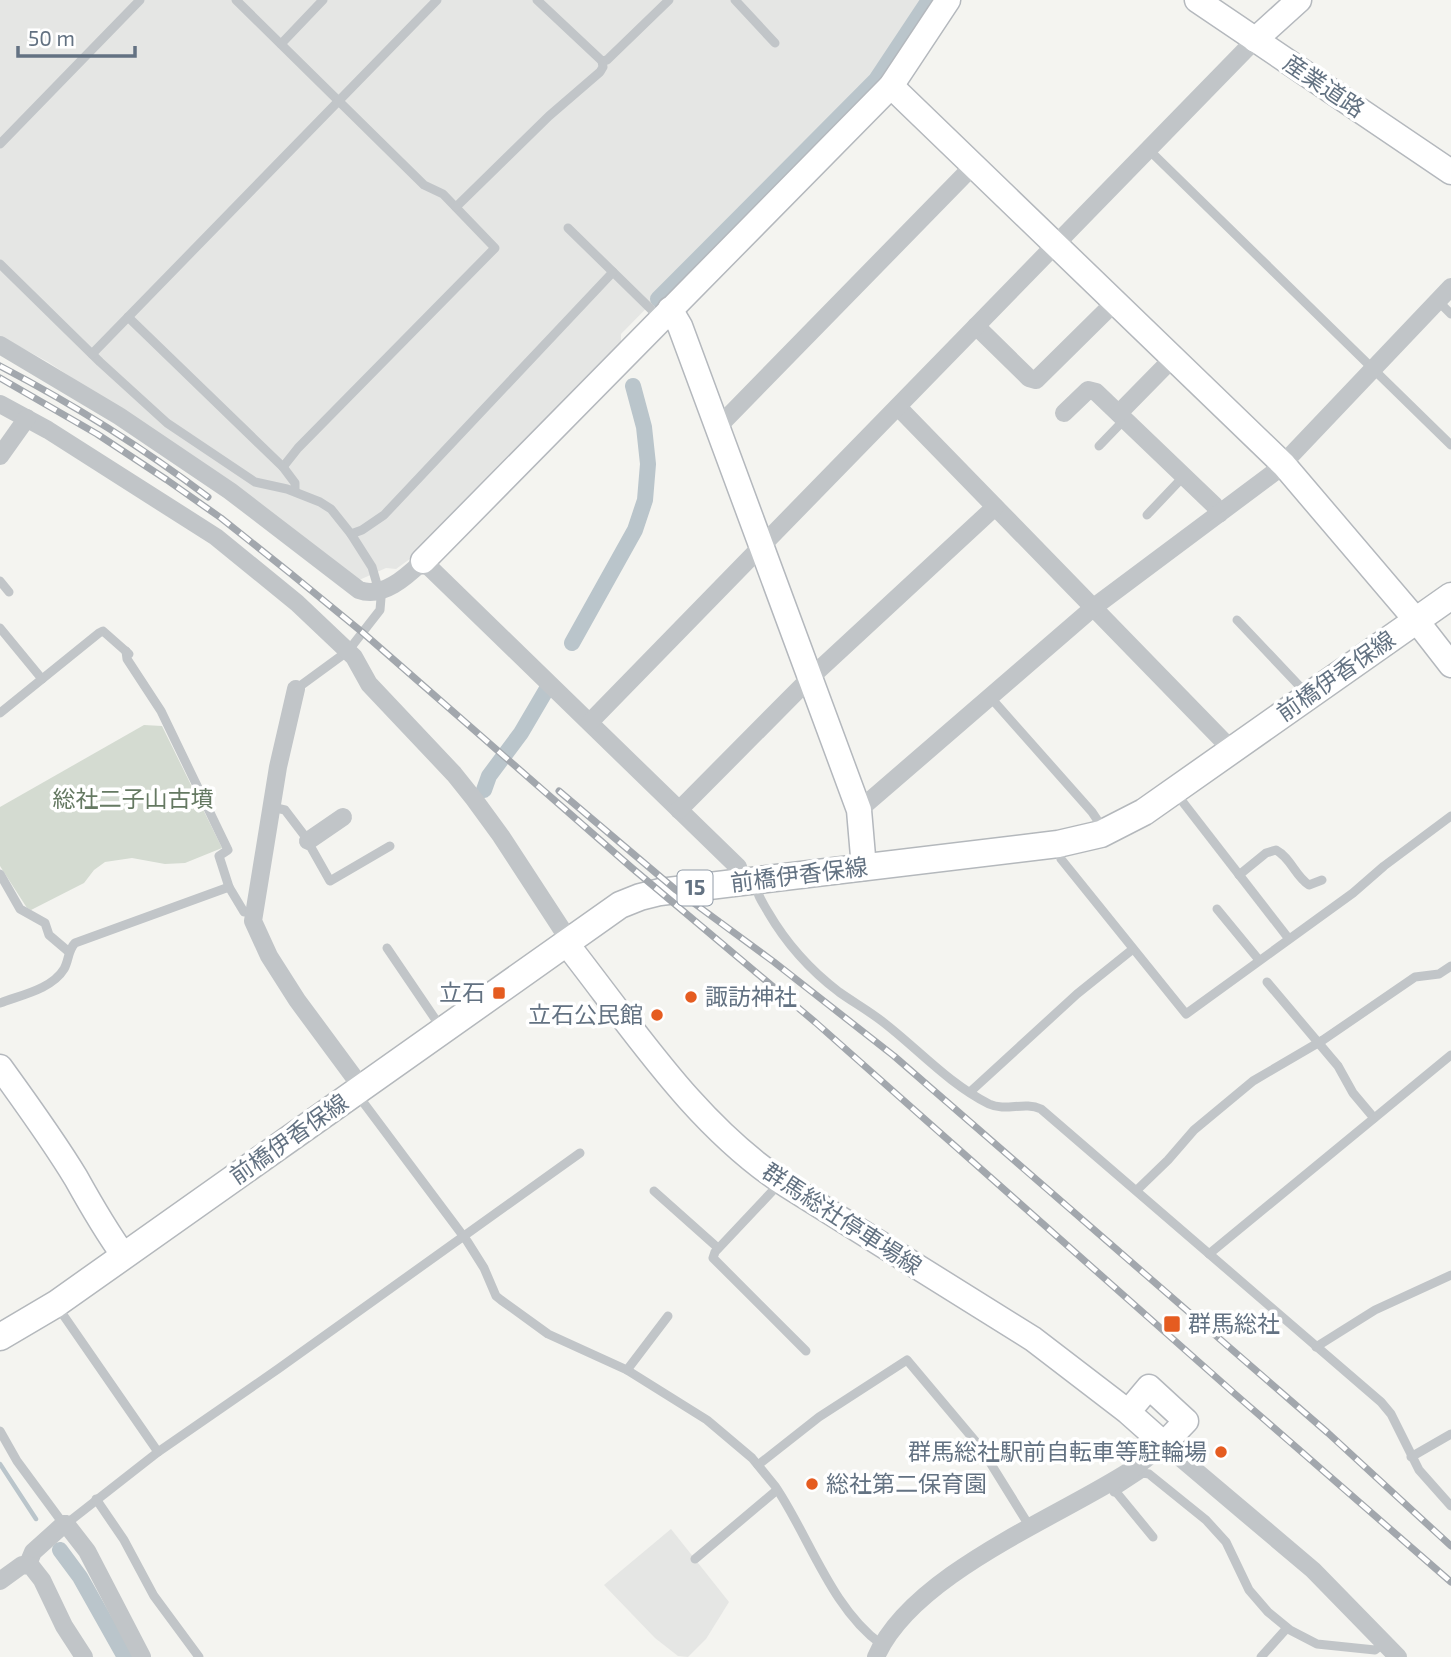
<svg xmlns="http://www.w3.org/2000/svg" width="1451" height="1657" viewBox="0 0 1451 1657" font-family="'Exo 2','Noto Sans JP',sans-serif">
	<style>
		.built { fill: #e5e6e4 }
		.green { fill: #d4dbd1 }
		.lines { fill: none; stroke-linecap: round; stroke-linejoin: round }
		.stream { stroke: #bac5cb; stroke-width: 4.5 }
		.canal { stroke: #bac5cb; stroke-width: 16 }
		.secondary-casing { stroke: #b4b8bd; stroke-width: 27 }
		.primary-casing { stroke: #b4b8bc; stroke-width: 29 }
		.lane { stroke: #c1c5c8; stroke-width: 9 }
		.street { stroke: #c1c5c8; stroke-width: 18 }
		.secondary { stroke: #fff; stroke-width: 24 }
		.primary { stroke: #fff; stroke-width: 26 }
		.rail-casing { stroke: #a2a7ad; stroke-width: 7 }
		.rail { stroke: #fff; stroke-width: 4.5; stroke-dasharray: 13; stroke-linecap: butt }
		.poi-dot { fill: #e55c20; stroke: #fff; stroke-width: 2.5 }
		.labels { text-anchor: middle; stroke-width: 7; stroke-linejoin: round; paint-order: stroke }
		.shield { fill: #fff; stroke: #929ca8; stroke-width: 2 }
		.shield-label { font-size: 21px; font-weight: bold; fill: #637282 }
		.street-label { font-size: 23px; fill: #637282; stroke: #fff }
		.park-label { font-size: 23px; fill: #657962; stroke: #fff }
		.poi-label { font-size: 23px; fill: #637282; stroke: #fff; text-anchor: end }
	</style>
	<rect width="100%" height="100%" fill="#f4f4f0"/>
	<g class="built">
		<polygon points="0,0 925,0 876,75 621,334 621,344 414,556 396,569 386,568 357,581 284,522 201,463 48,362 0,336"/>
		<polygon points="671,1529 729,1602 706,1639 688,1657 678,1656 655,1638 604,1585"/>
	</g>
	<polygon class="green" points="144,725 162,726 222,848 185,863 165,864 132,858 105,862 94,870 84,883 31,910 27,908 0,866 0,807"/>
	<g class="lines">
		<polyline class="stream" points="0,1464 36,1519"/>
		<g class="canal">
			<polyline points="658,299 876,80 929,0"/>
			<polyline points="572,643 635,530 645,500 648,464 644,427 633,386"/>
			<polyline points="484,790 489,776 521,733 548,687"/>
			<polyline points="60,1550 80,1577 125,1657"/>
		</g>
		<g class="secondary-casing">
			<g id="secondary">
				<polyline points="1197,0 1451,172"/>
				<polyline points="1255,40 1299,0"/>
				<polyline points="891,86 1284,465 1416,620 1451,665"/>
				<polyline points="670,309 680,326 859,810 864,868"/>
				<polyline points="423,561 891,86 948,0"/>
				<path d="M566 943C633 1028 696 1127 788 1186L1033 1339 1123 1408 1128 1412 1164 1444 1186 1421 1149 1387 1128 1412"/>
				<path d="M0 1067C26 1103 53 1140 76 1178 91 1205 106 1231 124 1256"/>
			</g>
		</g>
		<g class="primary-casing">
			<polyline id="primary" points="0,1337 56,1304 620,905 640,897 660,892 1058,844 1101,834 1144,812 1451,596"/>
		</g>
		<g class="lane">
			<polyline points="236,0 424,185 443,194 495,248 298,448 283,467"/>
			<polyline points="537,0 602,61 607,60 669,0"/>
			<polyline points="735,0 775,43"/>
			<polyline points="281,44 323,0"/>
			<polyline points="0,144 140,0"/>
			<polyline points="1149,150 1451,445"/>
			<polyline points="456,207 549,116 600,72 603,67 602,61"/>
			<polyline points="568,228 659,317"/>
			<polyline points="0,264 100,362 167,423 255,482 287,489 320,502 331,509 351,534 372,567 381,598 380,610 348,651 296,689"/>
			<polyline points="1438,301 1451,314"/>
			<polyline points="128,317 283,467 295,483 295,491"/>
			<polyline points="92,354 437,0"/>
			<polyline points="1099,446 1125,419"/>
			<polyline points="1147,515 1184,476"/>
			<polyline points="351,534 362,530 384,515 613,272"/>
			<polyline points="0,581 9,592"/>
			<polyline points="1237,620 1307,694"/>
			<polyline points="0,628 42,679"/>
			<polyline points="126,651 127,659 161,711 228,850 219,856 229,887"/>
			<polyline points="991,698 1092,812 1098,821 1101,832"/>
			<polyline points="0,713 99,633 103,631 129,654"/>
			<polyline points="1175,792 1289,939"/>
			<polyline points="272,807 285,810 304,835 330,881 390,846"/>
			<polyline points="1058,845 1061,859 1186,1014 1353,893 1384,866 1451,816"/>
			<polyline points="0,874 20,909 45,923 49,935 69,952"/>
			<path d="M1239 875 1266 853 1276 850C1291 858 1295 876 1309 885L1322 880"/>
			<path d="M756 883C756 894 763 903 768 912 786 943 810 970 839 992 853 1002 869 1011 883 1022 918 1049 949 1084 989 1104 1006 1112 1024 1101 1041 1109L1381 1402 1391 1414 1419 1470 1451 1506"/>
			<polyline points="1217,909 1259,960"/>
			<polyline points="387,948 442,1029"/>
			<polyline points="1267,982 1338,1066 1353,1093 1374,1118"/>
			<path d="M0 1003C21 995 52 989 64 969 69 960 68 950 75 943L229 887 244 912H253"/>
			<polyline points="970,1092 1077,994 1133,949"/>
			<path d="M357 1094 467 1241 484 1268 496 1296 501 1300 548 1334 627 1370 707 1420 752 1458 775 1486C809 1536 831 1608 881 1644"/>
			<polyline points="780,1183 715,1252 713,1258 806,1351"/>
			<polyline points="1137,1190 1168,1160 1194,1130 1253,1081 1323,1040 1415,977 1439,974 1451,966"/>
			<polyline points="654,1191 718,1248"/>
			<polyline points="1209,1254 1451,1055"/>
			<polyline points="57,1306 158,1452"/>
			<polyline points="1316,1347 1375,1310 1451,1275"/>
			<polyline points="627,1370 668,1316"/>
			<polyline points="0,1431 17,1461 62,1522 66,1524 158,1452 278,1369 580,1153"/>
			<polyline points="1411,1457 1451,1434"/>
			<polyline points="758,1465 819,1417 907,1360 981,1448 1030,1527"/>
			<polyline points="1112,1487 1153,1537"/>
			<polyline points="1114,1492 1143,1473 1149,1474 1206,1520 1226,1542 1249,1590 1268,1612 1290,1630 1317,1644 1375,1650 1384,1643"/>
			<polyline points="96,1499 124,1540 154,1596 199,1657"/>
			<polyline points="695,1559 777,1490"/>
			<polyline points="1261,1657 1287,1628"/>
		</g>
		<g class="street">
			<polyline points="976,326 1029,378 1036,380 1116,301"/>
			<path d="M0 345 119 416 230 491 359 590C383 599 407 576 423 561L738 867 742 883"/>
			<polyline points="0,404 48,430 216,537 297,603 354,657 369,684 454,774 474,799 501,836 563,931 566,943"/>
			<polyline points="898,407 1231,749"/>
			<polyline points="1064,413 1088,390 1096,392 1214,505 1219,514"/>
			<polyline points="1119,413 1174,357"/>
			<polyline points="718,427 974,165"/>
			<polyline points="0,456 27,418"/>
			<polyline points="296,689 278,767 253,921 269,956 297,1000 362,1088"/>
			<polyline points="590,722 1255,40"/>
			<polyline points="679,810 809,679 995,507"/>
			<polyline points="859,810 1094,607 1276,471 1451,287"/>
			<polyline points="308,841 343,817"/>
			<polyline points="66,1524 87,1551 142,1657"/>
			<polyline points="28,1564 33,1552 64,1524"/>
			<polyline points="0,1581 22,1565 31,1566 42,1580 64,1626 84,1657"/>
			<path d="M876 1657C912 1574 1057 1518 1131 1470 1143 1462 1153 1453 1164 1444L1313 1570 1398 1657"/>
		</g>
		<use href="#secondary" class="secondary"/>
		<use href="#primary" class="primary"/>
		<g class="rail-casing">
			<g id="rail">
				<path d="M0 366C73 404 142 447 208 497"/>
				<polyline points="0,378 97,434 167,480 221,518 290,573 362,632 632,868 815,1022 1235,1394 1451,1582"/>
				<polyline points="559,791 676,890 774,962 894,1056 1328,1433 1451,1546"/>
			</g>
		</g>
		<use href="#rail" class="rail"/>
	</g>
	<g class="poi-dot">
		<rect x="492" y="986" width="14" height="14" rx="3.5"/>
		<circle cx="691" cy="997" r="7"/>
		<circle cx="657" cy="1015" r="7"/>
		<rect x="1163" y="1315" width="18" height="18" rx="3.5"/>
		<circle cx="1221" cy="1452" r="7"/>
		<circle cx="812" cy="1484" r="7"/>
	</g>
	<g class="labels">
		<rect class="shield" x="677.5" y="870.5" width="35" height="35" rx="5"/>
		<g class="shield-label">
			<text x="695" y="895">15</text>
		</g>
		<g class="street-label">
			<text transform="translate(1324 86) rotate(34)" y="8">産業道路</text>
			<text transform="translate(1336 676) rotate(-35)" y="8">前橋伊香保線</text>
			<text transform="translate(799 875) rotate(-7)" y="8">前橋伊香保線</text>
			<text transform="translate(289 1139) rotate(-35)" y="8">前橋伊香保線</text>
			<text transform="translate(842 1219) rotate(33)" y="8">群馬総社停車場線</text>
		</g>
		<g class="park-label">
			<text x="133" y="807">総社二子山古墳</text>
		</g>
		<g class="poi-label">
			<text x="485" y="1001">立石</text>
			<text x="705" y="1005" text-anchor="start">諏訪神社</text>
			<text x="643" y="1023">立石公民館</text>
			<text x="1188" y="1332" text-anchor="start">群馬総社</text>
			<text x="1207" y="1460">群馬総社駅前自転車等駐輪場</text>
			<text x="826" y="1492" text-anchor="start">総社第二保育園</text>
		</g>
	</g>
	<path d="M18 46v10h117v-10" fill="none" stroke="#637282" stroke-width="3.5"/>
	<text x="28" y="46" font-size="21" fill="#637282" stroke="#ffffff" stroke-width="5" paint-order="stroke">50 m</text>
</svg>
